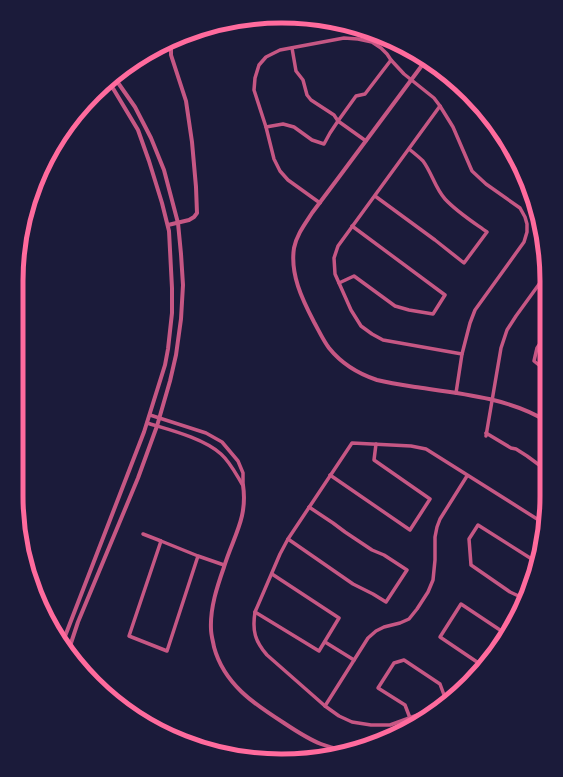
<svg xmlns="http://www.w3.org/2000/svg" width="563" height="777" viewBox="0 0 563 777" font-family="Quicksand,sans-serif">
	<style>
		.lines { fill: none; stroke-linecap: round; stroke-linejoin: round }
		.minor { stroke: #c65784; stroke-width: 3.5 }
		.tertiary { stroke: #c65784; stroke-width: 4 }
		.rim { fill: none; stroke: #ff6b9d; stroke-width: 5 }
	</style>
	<rect width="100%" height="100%" fill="#1b1b3a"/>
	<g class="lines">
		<g class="minor">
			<polyline points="292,48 296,71 303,80 307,95 311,100 334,115 338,121 356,96 365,94 391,60"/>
			<polyline points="440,106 338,246 334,258 335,274 351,310 361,326 372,334 383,340 462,354"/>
			<path d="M488 116C495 131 498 144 512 155"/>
			<polyline points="266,127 283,124 294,127 312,140 324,144 330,133 338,121 366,141"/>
			<path d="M375 196 435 240 464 263 487 232C473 222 457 212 445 199 435 188 432 173 423 161 419 157 414 153 409 149"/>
			<polyline points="320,203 288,180 280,171 274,159 266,127 254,90 255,78 259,65 266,57 280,50 344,38 358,39 372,42 381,48 387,54 391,60 404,74 434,98 440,106 453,127 472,171 486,184 520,208 525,217 527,224 527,232 524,242 475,310 470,323 462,354 456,393"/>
			<polyline points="339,283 354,276 395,306 409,310 433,314 445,295 352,226"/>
			<polyline points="545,336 537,348 534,361 545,370"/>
			<polyline points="150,415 206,433 222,442 238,461 243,473 243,485"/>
			<path d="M147 423C170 430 203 438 221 454 230 462 236 474 242 484"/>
			<polyline points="486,433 511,448 516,449 527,456 546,470"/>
			<polyline points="486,436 501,348 507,330 516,316 545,276"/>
			<polyline points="330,475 410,530 430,499 374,460 376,444"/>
			<polyline points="143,534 161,541"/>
			<polyline points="288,539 353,584 373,594 386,602 407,570 384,555 372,550 345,532 333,523 309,507"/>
			<polyline points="198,556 167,651 129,636 161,541 198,556 224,565"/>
			<polyline points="525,599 510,592 471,565 469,539 478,525 538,563"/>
			<polyline points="255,612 319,651 339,618 272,574"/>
			<polyline points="325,642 354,660"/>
			<polyline points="482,670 480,664 440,637 461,604 506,634"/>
			<path d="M444 705 423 713 390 725H371L352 722 339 716 325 706 267 655C255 641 252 631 255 612L280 554 288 539 352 443 411 446 426 449 545 524"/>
			<polyline points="325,706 368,638 376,631 384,627 400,623 409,619 417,609 428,592 433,580 435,560 435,537 437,527 440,519 467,476"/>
			<polyline points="410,718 405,705 378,688 394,663 404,660 440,684 447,703"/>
		</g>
		<g class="tertiary">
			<path d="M426 60C397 99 368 138 339 177 330 189 321 201 312 213 305 224 297 234 294 248 290 274 302 299 314 322 319 331 323 340 329 348 341 363 359 374 377 380 389 383 402 385 415 387 457 393 510 398 546 421"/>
			<polyline points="168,225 189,220 194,217 197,213 196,187 192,142 186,101 171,55 171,41"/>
			<path d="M243 485C248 518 233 537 224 567 217 587 210 608 211 629 211 635 213 641 214 647 224 684 254 704 284 723 296 731 308 739 321 744 329 747 337 749 345 751"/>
			<polyline points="62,644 144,432 165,365 168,349 172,313 172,288 169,231 162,203 149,161 138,130 114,90 109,83"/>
			<polyline points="68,652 78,622 138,478 157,426 170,381 176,355 181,319 183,285 181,254 178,223 164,170 151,138 135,107 114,77"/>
		</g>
	</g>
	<path d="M0 0H563V777H0ZM281 23H282A258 258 0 0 1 540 281V496A258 258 0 0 1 282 754H281A258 258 0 0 1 23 496V281A258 258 0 0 1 281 23Z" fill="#1b1b3a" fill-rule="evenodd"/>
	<path class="rim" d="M281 23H282A258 258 0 0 1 540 281V496A258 258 0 0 1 282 754H281A258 258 0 0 1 23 496V281A258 258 0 0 1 281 23Z"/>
</svg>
